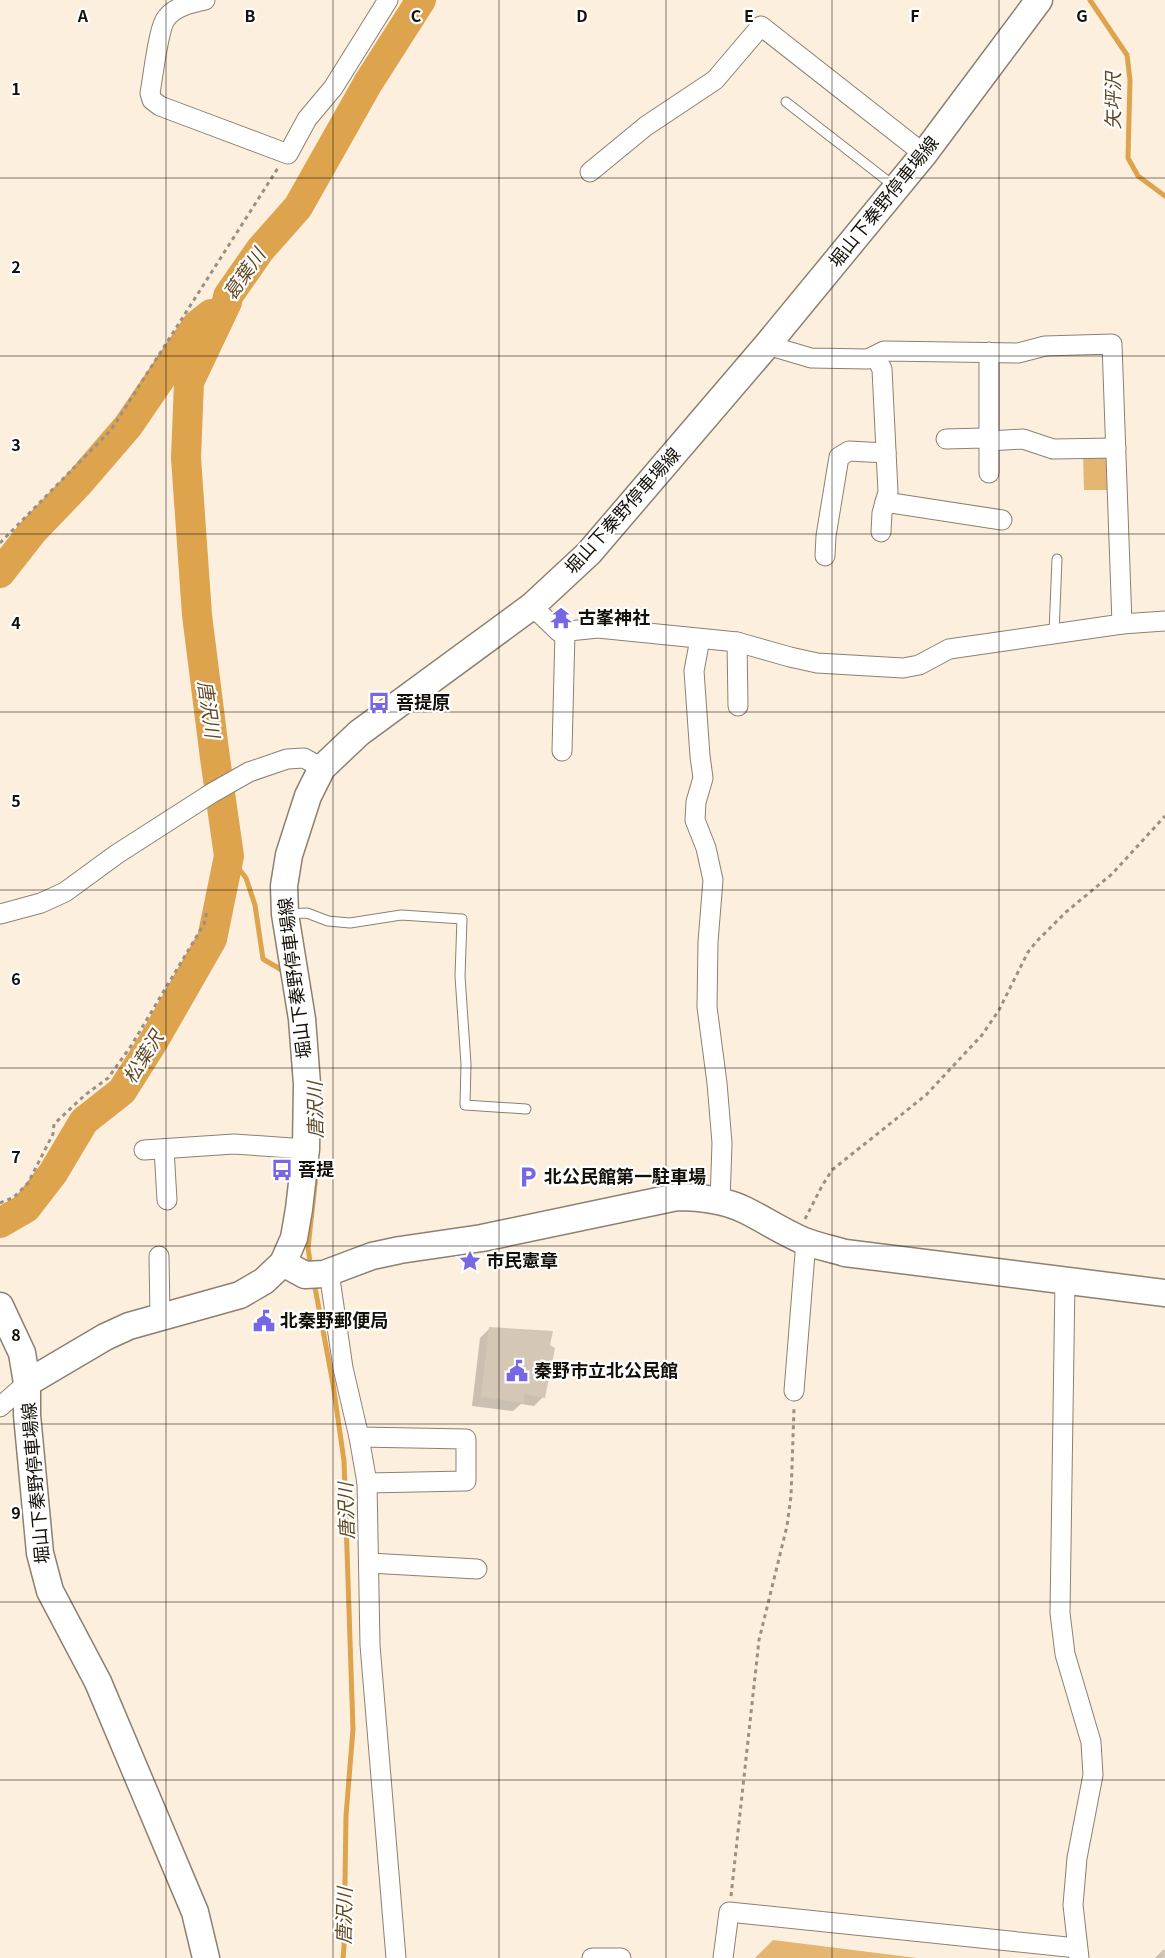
<svg xmlns="http://www.w3.org/2000/svg" width="1165" height="1958" viewBox="0 0 1165 1958" font-family="Georgia,'Noto Sans JP',serif">
	<style>
		.green { fill: #e5b572 }
		.shadow { fill: #0003 }
		.lines { fill: none; stroke-linecap: round; stroke-linejoin: round }
		.stream { stroke: #dda34d; stroke-width: 5 }
		.river { stroke: #dda34d; stroke-width: 30 }
		.building { fill: #d4c7b6 }
		.lane-casing { stroke: #8c8070; stroke-width: 11 }
		.street-casing { stroke: #8c8070; stroke-width: 21 }
		.secondary-casing { stroke: #8c8070; stroke-width: 29 }
		.path { stroke: #9a9084; stroke-width: 3; stroke-dasharray: 4 4; stroke-linecap: butt }
		.lane { stroke: #fff; stroke-width: 9 }
		.street { stroke: #fff; stroke-width: 19 }
		.secondary { stroke: #fff; stroke-width: 26 }
		.grid { fill: none; stroke: #130f09; stroke-width: 1; stroke-opacity: 0.55 }
		.labels { text-anchor: middle; stroke-width: 4.5; stroke-linejoin: round; paint-order: stroke }
		.street-label { font-size: 18px; fill: #130f09; stroke: #fff }
		.poi-label { font-size: 18px; font-weight: bold; fill: #130f09; stroke: #fff; text-anchor: start }
		.water-label { font-size: 19px; font-style: italic; fill: #614824; stroke: #fff }
		.grid-label { font-size: 16px; text-anchor: middle; font-weight: bold; fill: #130f09; stroke: #fff; stroke-width: 4.5; stroke-linejoin: round; paint-order: stroke }
	</style>
	<rect width="100%" height="100%" fill="#fdefde"/>
	<g class="green">
		<polygon points="1083,454 1106,454 1111,461 1111,490 1084,490"/>
		<polygon points="773,1940 917,1958 755,1958"/>
	</g>
	<g class="shadow">
		<polygon points="490,1328 548,1346 543,1397 534,1406 521,1404 513,1411 472,1406 480,1338"/>
		<polygon points="1162,1951 1165,1951 1165,1958 1155,1958"/>
	</g>
	<g class="lines">
		<g class="stream">
			<polyline points="1090,0 1127,55 1130,80 1128,158 1138,176 1165,196"/>
			<polyline points="229,856 246,878 255,905 263,959 285,972"/>
			<polyline points="311,1268 308,1248 316,1175"/>
			<polyline points="314,1282 333,1384 344,1461 353,1729 346,1816 344,1947 343,1958"/>
		</g>
		<g class="river">
			<polyline points="0,573 33,531 78,484 128,426 197,325 211,314"/>
			<polyline points="0,1223 26,1208 53,1173 84,1121 122,1091 153,1042 212,939 229,856 215,758 197,615 186,458 189,382 227,302 228,296 260,250 298,207 368,83 421,0"/>
		</g>
	</g>
	<g class="building">
		<polygon points="489,1327 553,1331 550,1345 555,1348 545,1398 524,1394 524,1403 481,1397"/>
		<polygon points="1162,1950 1165,1950 1165,1958 1161,1958"/>
	</g>
	<g class="lines">
		<g class="lane-casing">
			<g id="lane">
				<polyline points="786,102 894,186"/>
				<polyline points="1054,633 1057,559"/>
				<polyline points="287,914 307,913 328,921 350,923 401,915 462,919 460,976 466,1064 465,1105 526,1109"/>
			</g>
		</g>
		<g class="street-casing">
			<g id="street">
				<path d="M205 0C191 3 173 7 165 20 158 32 153 77 150 93L152 100 160 106 288 154 307 119 333 88 388 0"/>
				<polyline points="590,172 646,126 715,80 761,26 924,154"/>
				<polyline points="767,345 811,358 868,359 884,351 1018,353 1045,346 1112,344 1122,624"/>
				<polyline points="989,352 989,473"/>
				<polyline points="875,356 882,369 888,492 882,513 881,532"/>
				<polyline points="946,439 983,438 989,441 1023,439 1053,449 1116,448"/>
				<polyline points="885,502 1002,520"/>
				<polyline points="825,556 826,536 839,457 849,451 886,453"/>
				<polyline points="532,606 559,632 598,628 737,642 790,657 817,663 903,668 919,665 949,649 1122,624 1165,621"/>
				<polyline points="700,639 694,671 700,756 703,778 696,802 695,820 706,848 713,880 708,942 707,1007 717,1083 722,1143 720,1202"/>
				<polyline points="737,642 738,706"/>
				<polyline points="562,751 565,632"/>
				<polyline points="0,914 41,903 65,892 117,854 212,793 249,772 287,759 304,758 322,768"/>
				<polyline points="164,1149 167,1200"/>
				<polyline points="144,1150 234,1144 306,1149"/>
				<polyline points="159,1256 160,1316"/>
				<polyline points="329,1272 343,1368 359,1437 367,1483 370,1645 396,1958"/>
				<polyline points="1065,1280 1060,1613 1065,1654 1091,1742 1093,1775 1077,1858 1073,1905 1079,1958"/>
				<polyline points="794,1391 806,1241"/>
				<polyline points="0,1407 27,1383"/>
				<polyline points="359,1437 466,1439 466,1481 367,1483"/>
				<polyline points="369,1563 477,1569"/>
				<polyline points="592,1958 621,1958"/>
				<polyline points="723,1958 729,1912 1077,1948"/>
			</g>
		</g>
		<g class="secondary-casing">
			<g id="secondary">
				<path d="M283 1263 305 1275 324 1274 372 1256 400 1250 482 1238 677 1197C701 1197 724 1200 745 1210 765 1220 783 1232 804 1241 817 1246 832 1249 845 1253L1165 1293"/>
				<polyline points="0,1306 22,1353 27,1383 27,1415 40,1553 50,1591 98,1682 195,1912 206,1958"/>
				<polyline points="27,1383 105,1337 129,1326 240,1295 264,1281 283,1263 294,1238 299,1209 306,1149 307,1084 302,1019 285,914 284,886 289,855 308,796 322,768 359,733 532,606 589,553 767,345 924,154 1039,0"/>
			</g>
		</g>
		<g class="path">
			<polyline points="0,543 111,430 278,168"/>
			<polyline points="0,1203 14,1197 28,1183 53,1134 54,1124 85,1095 108,1078 131,1046 204,924 207,911"/>
			<polyline points="805,1219 822,1186 832,1170 926,1095 982,1035 999,1010 1028,952 1037,941 1066,912 1112,874 1165,816"/>
			<polyline points="731,1896 759,1640 787,1526 791,1496 794,1408"/>
		</g>
		<use href="#lane" class="lane"/>
		<use href="#street" class="street"/>
		<use href="#secondary" class="secondary"/>
	</g>
	<path class="grid" d="M166 0V1958M333 0V1958M499 0V1958M666 0V1958M832 0V1958M999 0V1958M0 178H1165M0 356H1165M0 534H1165M0 712H1165M0 890H1165M0 1068H1165M0 1246H1165M0 1424H1165M0 1602H1165M0 1780H1165"/>
	<defs>
		<g id="temple-bare" transform="scale(1.725)"><path d="M0-6L5-2H3V0L6.5 2.5H4V6H1.5V3h-3V6H-4V2.5H-6.5L-3 0V-2H-5Z" fill="#7767e2" stroke="#fff" stroke-width="2.5" paint-order="stroke"/></g>
		<g id="bus-bare" transform="scale(1.725)"><path d="M-5-6H5V4H4V6H2V4H-2V6H-4V4H-5ZM-3.5-4V0h7V-4ZM-3.5 1.2v1.5H-2V1.2ZM2 1.2v1.5H3.5V1.2Z" fill="#7767e2" stroke="#fff" stroke-width="2.5" paint-order="stroke"/></g>
		<g id="parking-bare" transform="scale(1.725)"><path d="M-3.5-5.5H1a3.5 3.5 0 0 1 0 7H-1V5.5H-3.5ZM-1-3.4V-.6H.8a1.4 1.4 0 0 0 0-2.8Z" fill="#7767e2" stroke="#fff" stroke-width="2.5" paint-order="stroke"/></g>
		<g id="sight-bare" transform="scale(1.725)"><path d="M0-6L1.8-2.2L6-1.7L2.9 1.2L3.7 5.4L0 3.3L-3.7 5.4L-2.9 1.2L-6-1.7L-1.8-2.2Z" fill="#7767e2" stroke="#fff" stroke-width="2.5" paint-order="stroke"/></g>
		<g id="civic-bare" transform="scale(1.725)"><path d="M-.6-6.5H3V-4.5H.6V-3L4-1V1h2V6H-6V1h2V-1L-.6-3ZM-1.2 2.5V6h2.4V2.5Z" fill="#7767e2" stroke="#fff" stroke-width="2.5" paint-order="stroke"/></g>
	</defs>
	<g fill-rule="evenodd">
		<use href="#temple-bare" x="561" y="618"/>
		<use href="#bus-bare" x="379" y="703"/>
		<use href="#bus-bare" x="282" y="1170"/>
		<use href="#parking-bare" x="528" y="1177"/>
		<use href="#sight-bare" x="470" y="1261"/>
		<use href="#civic-bare" x="264" y="1321"/>
		<use href="#civic-bare" x="517" y="1371"/>
	</g>
	<g class="labels">
		<g class="street-label">
			<text transform="translate(884 202) rotate(-51)" y="6">堀山下秦野停車場線</text>
			<text transform="translate(623 511) rotate(-48)" y="6">堀山下秦野停車場線</text>
			<text transform="translate(295 978) rotate(-97)" y="6">堀山下秦野停車場線</text>
			<text transform="translate(36 1483) rotate(-95)" y="6">堀山下秦野停車場線</text>
		</g>
		<g class="poi-label">
			<text x="578" y="624">古峯神社</text>
			<text x="396" y="709">菩提原</text>
			<text x="298" y="1176">菩提</text>
			<text x="544" y="1183">北公民館第一駐車場</text>
			<text x="486" y="1267">市民憲章</text>
			<text x="280" y="1327">北秦野郵便局</text>
			<text x="534" y="1377">秦野市立北公民館</text>
		</g>
		<g class="water-label">
			<text transform="translate(1113 101) rotate(-90)" y="7">矢坪沢</text>
			<text transform="translate(244 274) rotate(-55)" y="7">葛葉川</text>
			<text transform="translate(209 709) rotate(82)" y="7">唐沢川</text>
			<text transform="translate(143 1057) rotate(-58)" y="7">松葉沢</text>
			<text transform="translate(315 1110) rotate(-91)" y="7">唐沢川</text>
			<text transform="translate(346 1511) rotate(-92)" y="7">唐沢川</text>
			<text transform="translate(344 1916) rotate(-89)" y="7">唐沢川</text>
		</g>
	</g>
	<g class="grid-label">
		<text x="83" y="22">A</text>
		<text x="250" y="22">B</text>
		<text x="416" y="22">C</text>
		<text x="582" y="22">D</text>
		<text x="749" y="22">E</text>
		<text x="915" y="22">F</text>
		<text x="1082" y="22">G</text>
		<text x="16" y="95">1</text>
		<text x="16" y="273">2</text>
		<text x="16" y="451">3</text>
		<text x="16" y="629">4</text>
		<text x="16" y="807">5</text>
		<text x="16" y="985">6</text>
		<text x="16" y="1163">7</text>
		<text x="16" y="1341">8</text>
		<text x="16" y="1519">9</text>
	</g>
</svg>
